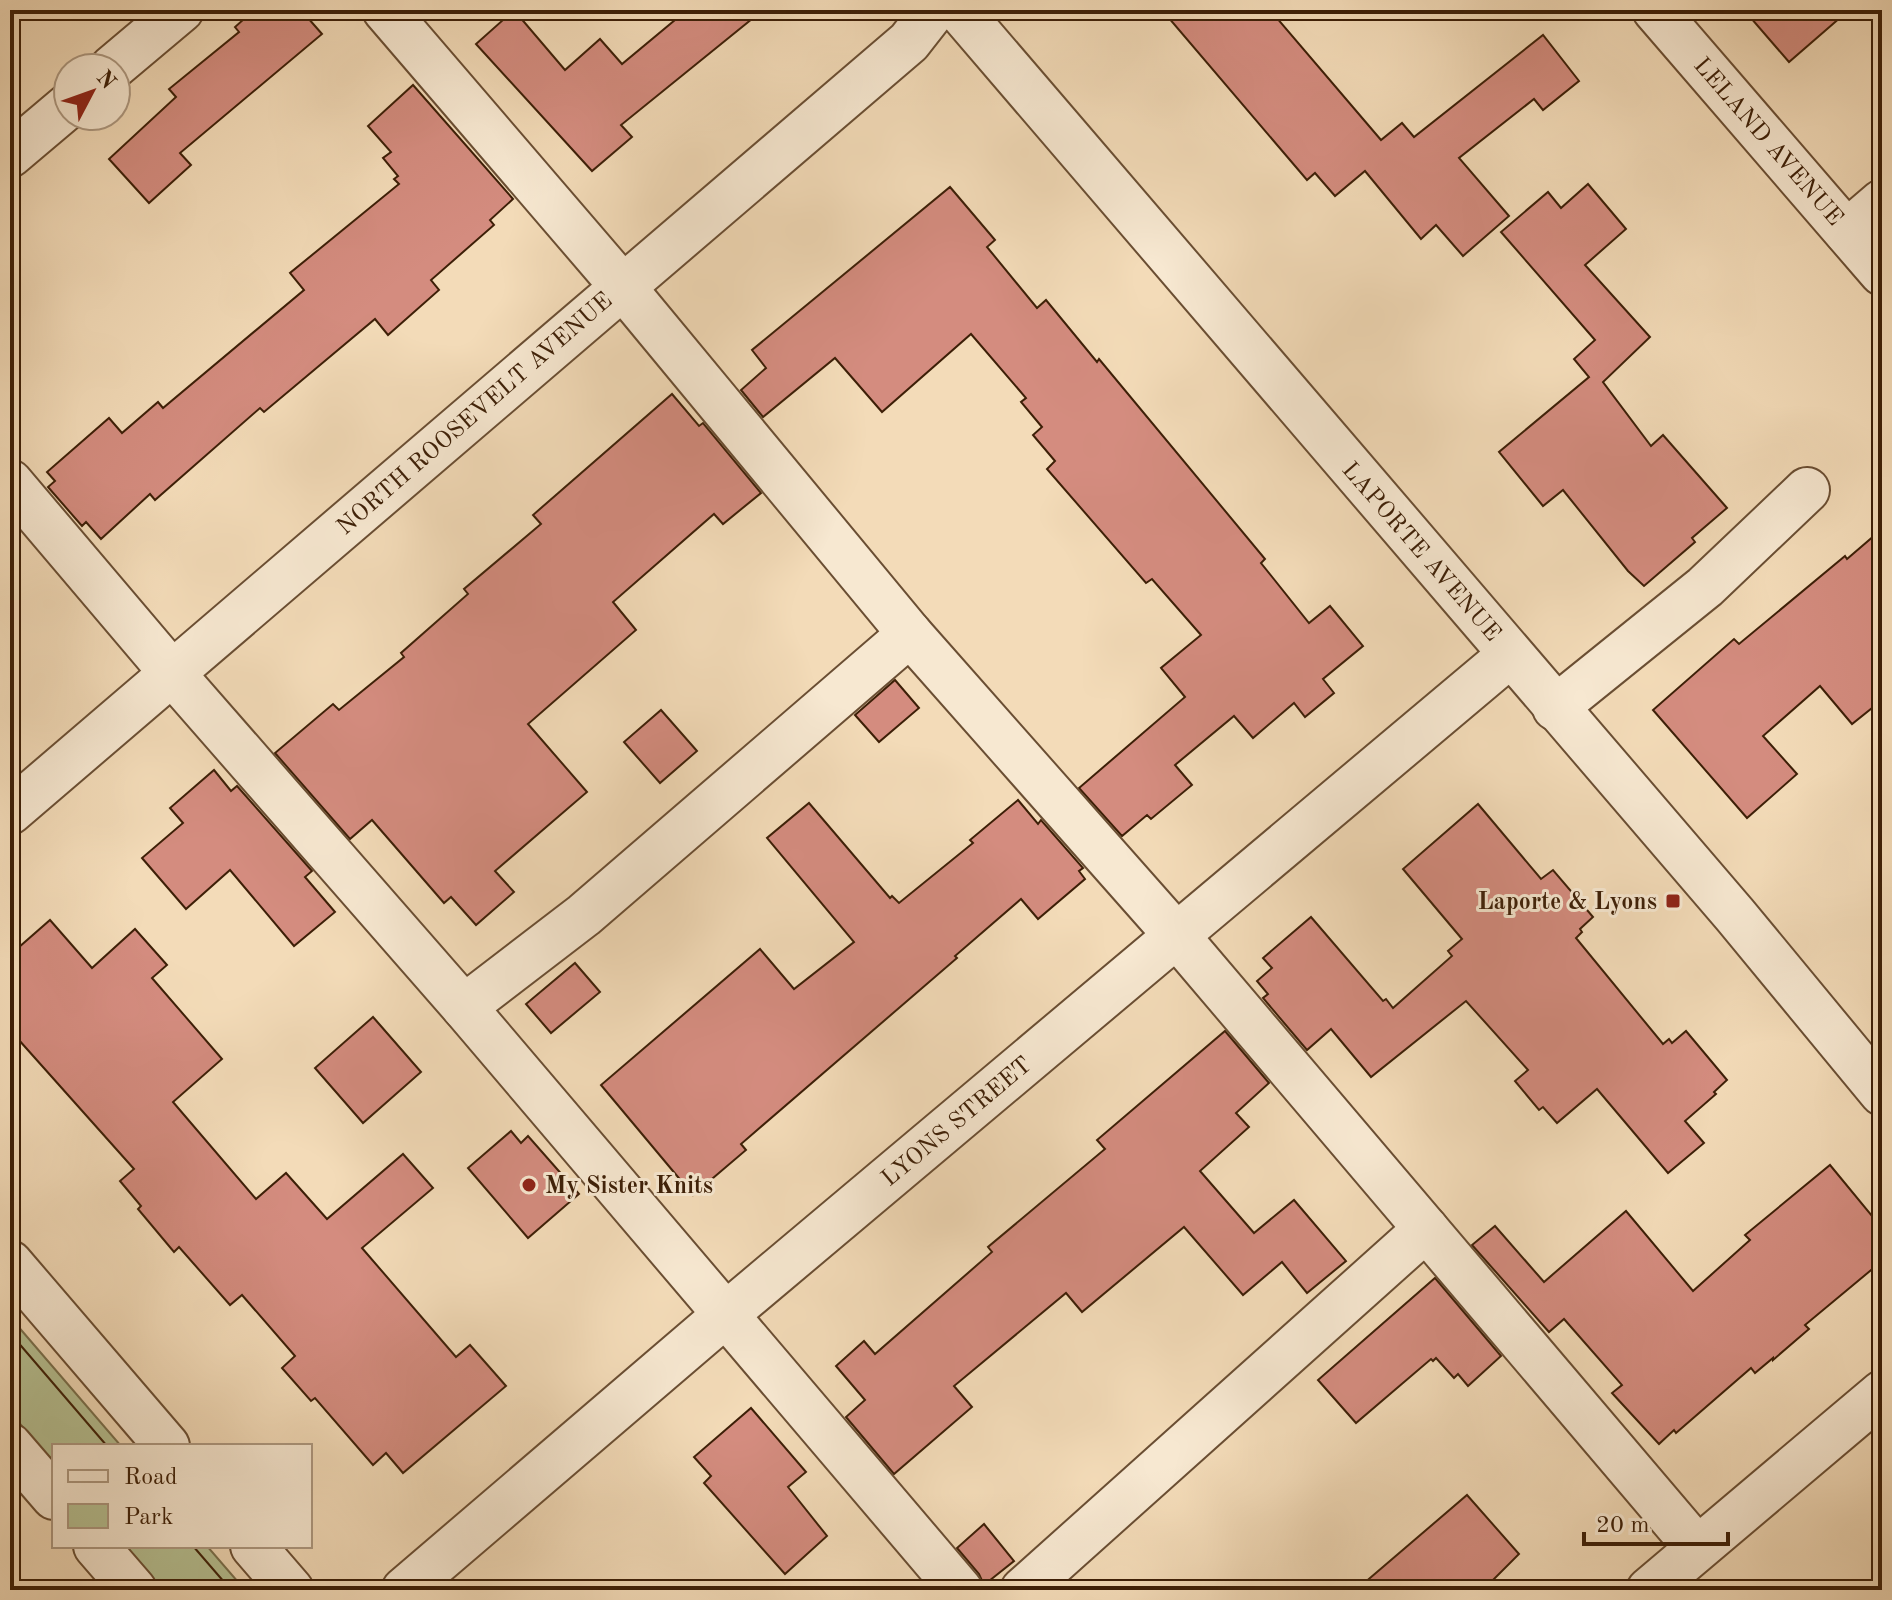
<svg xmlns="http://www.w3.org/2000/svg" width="1892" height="1600" viewBox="0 0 1892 1600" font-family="'Old Standard TT',serif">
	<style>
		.green { fill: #b6c193; stroke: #7a704d; stroke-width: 2 }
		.building { fill: #d48c7f; stroke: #3d1f07; stroke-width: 2 }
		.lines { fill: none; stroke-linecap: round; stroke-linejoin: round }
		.minor-casing { stroke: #6a4e33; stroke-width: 48 }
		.minor { stroke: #f7e8d1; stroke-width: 44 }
		.tram { stroke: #3d1f07; stroke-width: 2 }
		.poi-dot { fill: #8f2418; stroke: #f7e8d1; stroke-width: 3 }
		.labels { text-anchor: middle; stroke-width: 6; stroke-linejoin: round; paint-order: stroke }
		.street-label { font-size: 24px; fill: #3d1f07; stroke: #f7e8d1 }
		.poi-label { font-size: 24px; font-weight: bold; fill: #3d1f07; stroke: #f7e8d1; text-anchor: end }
	</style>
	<rect width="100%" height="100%" fill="#f3dbb8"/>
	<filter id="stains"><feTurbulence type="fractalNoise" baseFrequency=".0025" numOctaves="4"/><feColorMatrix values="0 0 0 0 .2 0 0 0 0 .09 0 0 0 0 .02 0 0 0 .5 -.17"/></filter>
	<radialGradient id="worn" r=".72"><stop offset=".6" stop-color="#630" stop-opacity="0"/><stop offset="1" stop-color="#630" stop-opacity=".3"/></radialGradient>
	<g class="green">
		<polygon points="10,1317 121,1446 54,1446 54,1464 10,1412"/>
		<polygon points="124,1546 207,1546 245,1590 162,1590"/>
	</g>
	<g class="building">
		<polygon points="254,10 301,10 322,34 180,153 191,165 149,203 109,159 176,97 169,89 239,32 235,27"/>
		<polygon points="687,10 763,10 621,125 632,137 592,171 476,44 512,12 517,18 519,16 565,70 600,39 622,64"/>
		<polygon points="1162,10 1270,10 1381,140 1402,123 1414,137 1543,35 1579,81 1543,110 1534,99 1459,158 1509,216 1463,256 1436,225 1421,239 1365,171 1335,196 1315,173 1307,180"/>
		<polygon points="1744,10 1849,10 1789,62"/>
		<polygon points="413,85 513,199 490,220 494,225 431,280 439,290 388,335 375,319 264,412 260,408 155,500 150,494 101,539 86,522 82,526 48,487 55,481 47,472 109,418 122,433 158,402 163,408 304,290 290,273 399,184 394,179 398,176 383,158 391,152 368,126"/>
		<polygon points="1588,184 1626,229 1585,265 1650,337 1603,382 1651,446 1663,435 1727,508 1692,538 1695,542 1644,586 1628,571 1563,490 1543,506 1499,452 1589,377 1574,359 1595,340 1501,232 1548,192 1561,208"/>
		<polygon points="950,187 995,240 987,247 1037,308 1046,300 1097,362 1099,359 1265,559 1261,563 1309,623 1330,606 1363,646 1323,679 1334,693 1305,717 1294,703 1253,738 1234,716 1175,765 1192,785 1151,819 1147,815 1122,836 1079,788 1185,697 1161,668 1201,635 1152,579 1146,583 1047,469 1055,461 1033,435 1042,427 1021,402 1026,398 971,334 882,412 835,358 763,417 741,390 766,368 752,350"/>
		<polygon points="672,394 699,426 703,423 761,493 723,524 714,514 613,602 636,630 528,724 587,792 495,871 514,892 476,925 451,897 444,903 372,820 350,839 275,753 333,704 339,710 404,657 401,653 468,594 464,589 541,524 533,515"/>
		<polygon points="1882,529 1882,700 1852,724 1820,686 1763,736 1797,774 1747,818 1653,710 1734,639 1739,644 1845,556 1847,559"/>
		<polygon points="895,680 919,708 879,742 855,715"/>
		<polygon points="661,710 697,751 660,783 624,742"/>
		<polygon points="214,770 231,791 237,786 312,871 305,877 335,912 294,946 230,870 186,909 142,858 183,823 170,808"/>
		<polygon points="1018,800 1038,824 1041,820 1083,868 1079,871 1085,879 1038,919 1021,899 955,956 957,958 741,1144 746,1150 693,1195 601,1085 760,949 794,989 854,942 767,838 809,803 890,898 892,896 899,903 973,843 970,840"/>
		<polygon points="1478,804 1541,879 1553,870 1593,917 1580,929 1582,932 1576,938 1663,1044 1669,1039 1672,1043 1686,1031 1727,1080 1714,1092 1716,1094 1685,1121 1704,1143 1668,1173 1597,1089 1557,1123 1543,1107 1539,1110 1515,1081 1528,1070 1466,1001 1371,1077 1331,1029 1307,1050 1263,998 1268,994 1257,981 1272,968 1263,958 1311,917 1383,1001 1386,999 1393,1008 1452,956 1448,951 1462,939 1403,869"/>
		<polygon points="50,920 92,968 135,929 167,965 152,978 222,1059 173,1102 256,1199 286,1173 327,1219 403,1154 433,1188 362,1248 456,1357 470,1345 506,1386 403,1473 386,1453 373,1465 315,1398 311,1401 282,1368 295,1356 242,1295 230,1305 179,1247 174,1252 138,1209 141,1206 120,1181 134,1169 10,1030 10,955"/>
		<polygon points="575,963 600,992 551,1033 526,1004"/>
		<polygon points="373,1017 421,1072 363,1123 315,1068"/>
		<polygon points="1225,1031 1269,1083 1236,1113 1249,1127 1200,1171 1254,1233 1294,1200 1346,1261 1307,1293 1282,1262 1243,1295 1184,1227 1082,1312 1066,1293 954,1386 972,1407 894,1474 846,1417 865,1400 836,1366 864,1341 875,1354 992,1252 988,1247 1105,1149 1097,1140"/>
		<polygon points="511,1131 521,1143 528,1136 579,1194 528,1238 468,1168"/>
		<polygon points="1830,1165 1882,1228 1882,1261 1805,1325 1809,1329 1773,1360 1773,1358 1755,1373 1751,1368 1676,1433 1674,1430 1659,1444 1612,1393 1622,1385 1564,1319 1549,1332 1472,1245 1495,1226 1544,1282 1626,1211 1693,1291 1750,1240 1745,1235"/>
		<polygon points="1435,1278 1501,1356 1468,1386 1458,1374 1454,1378 1436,1358 1433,1361 1431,1359 1356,1423 1318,1380"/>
		<polygon points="751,1408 806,1472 788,1487 827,1536 785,1574 704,1483 711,1476 694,1457"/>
		<polygon points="1467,1495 1519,1554 1483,1590 1356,1590"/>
		<polygon points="984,1524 1014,1561 984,1585 979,1574 957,1548"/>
	</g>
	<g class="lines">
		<g class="minor-casing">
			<g id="minor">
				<polyline points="385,10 622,286 910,634 1177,936 1697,1548"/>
				<polyline points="959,10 1735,915 1882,1093"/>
				<polyline points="1655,10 1882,273"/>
				<polyline points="112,68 181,10"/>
				<polyline points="10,155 68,106"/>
				<polyline points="1847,232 1882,202"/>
				<polyline points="10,482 172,673 464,1007 960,1590"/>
				<polyline points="1555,708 1705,587 1807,490"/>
				<polyline points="10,812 909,42 934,10"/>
				<polyline points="464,1007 584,915 910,634"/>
				<polyline points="10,1263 167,1446"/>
				<polyline points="10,1446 54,1497"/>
				<polyline points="96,1546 134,1590"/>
				<polyline points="253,1546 291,1590"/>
				<polyline points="404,1590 724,1316 1510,655"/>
				<polyline points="1023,1590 1426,1229"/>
				<polyline points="1649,1590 1882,1393"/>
			</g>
		</g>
		<use href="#minor" class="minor"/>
		<g class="tram">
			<polyline points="10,1333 107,1446"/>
			<polyline points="193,1546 231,1590"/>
		</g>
	</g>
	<g class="poi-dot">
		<rect x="1665" y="893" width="16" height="16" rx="4"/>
		<circle cx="529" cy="1185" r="8"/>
	</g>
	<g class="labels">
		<g class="street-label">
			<text transform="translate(1769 141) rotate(49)" y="8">LELAND AVENUE</text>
			<text transform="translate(474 413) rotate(-41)" y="8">NORTH ROOSEVELT AVENUE</text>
			<text transform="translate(1422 551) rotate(49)" y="8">LAPORTE AVENUE</text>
			<text transform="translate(956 1121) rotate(-40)" y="8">LYONS STREET</text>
		</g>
		<g class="poi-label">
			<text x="1657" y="909">Laporte &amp; Lyons</text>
			<text x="545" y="1193" text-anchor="start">My Sister Knits</text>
		</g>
	</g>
	<rect width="1892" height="1600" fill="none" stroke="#f3dbb8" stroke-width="40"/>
	<rect x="12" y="12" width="1868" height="1576" fill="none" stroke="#3d1f07" stroke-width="4"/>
	<rect x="20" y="20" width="1852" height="1560" fill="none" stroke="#3d1f07" stroke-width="2"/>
	<rect x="52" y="1444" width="260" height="104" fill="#f7e8d1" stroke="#ad9880" stroke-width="2"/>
	<rect x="68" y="1470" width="40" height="12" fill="#f7e8d1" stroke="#ad9880" stroke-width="2"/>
	<text x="124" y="1484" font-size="24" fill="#3d1f07">Road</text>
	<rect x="68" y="1504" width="40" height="24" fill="#b6c193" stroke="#ad9880" stroke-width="2"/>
	<text x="124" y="1524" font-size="24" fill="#3d1f07">Park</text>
	<g transform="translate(92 92) rotate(49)"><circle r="38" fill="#f7e8d1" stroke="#ad9880" stroke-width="2"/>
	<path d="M0-6L14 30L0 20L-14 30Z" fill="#8f2418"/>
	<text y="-12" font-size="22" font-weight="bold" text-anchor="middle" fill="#3d1f07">N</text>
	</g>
	<path d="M1584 1532v12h144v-12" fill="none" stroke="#3d1f07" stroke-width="4"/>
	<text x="1596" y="1532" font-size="24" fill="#3d1f07" stroke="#f7e8d1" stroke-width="6" paint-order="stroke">20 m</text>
	<rect width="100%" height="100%" filter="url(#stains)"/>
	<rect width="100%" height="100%" fill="url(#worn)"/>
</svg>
